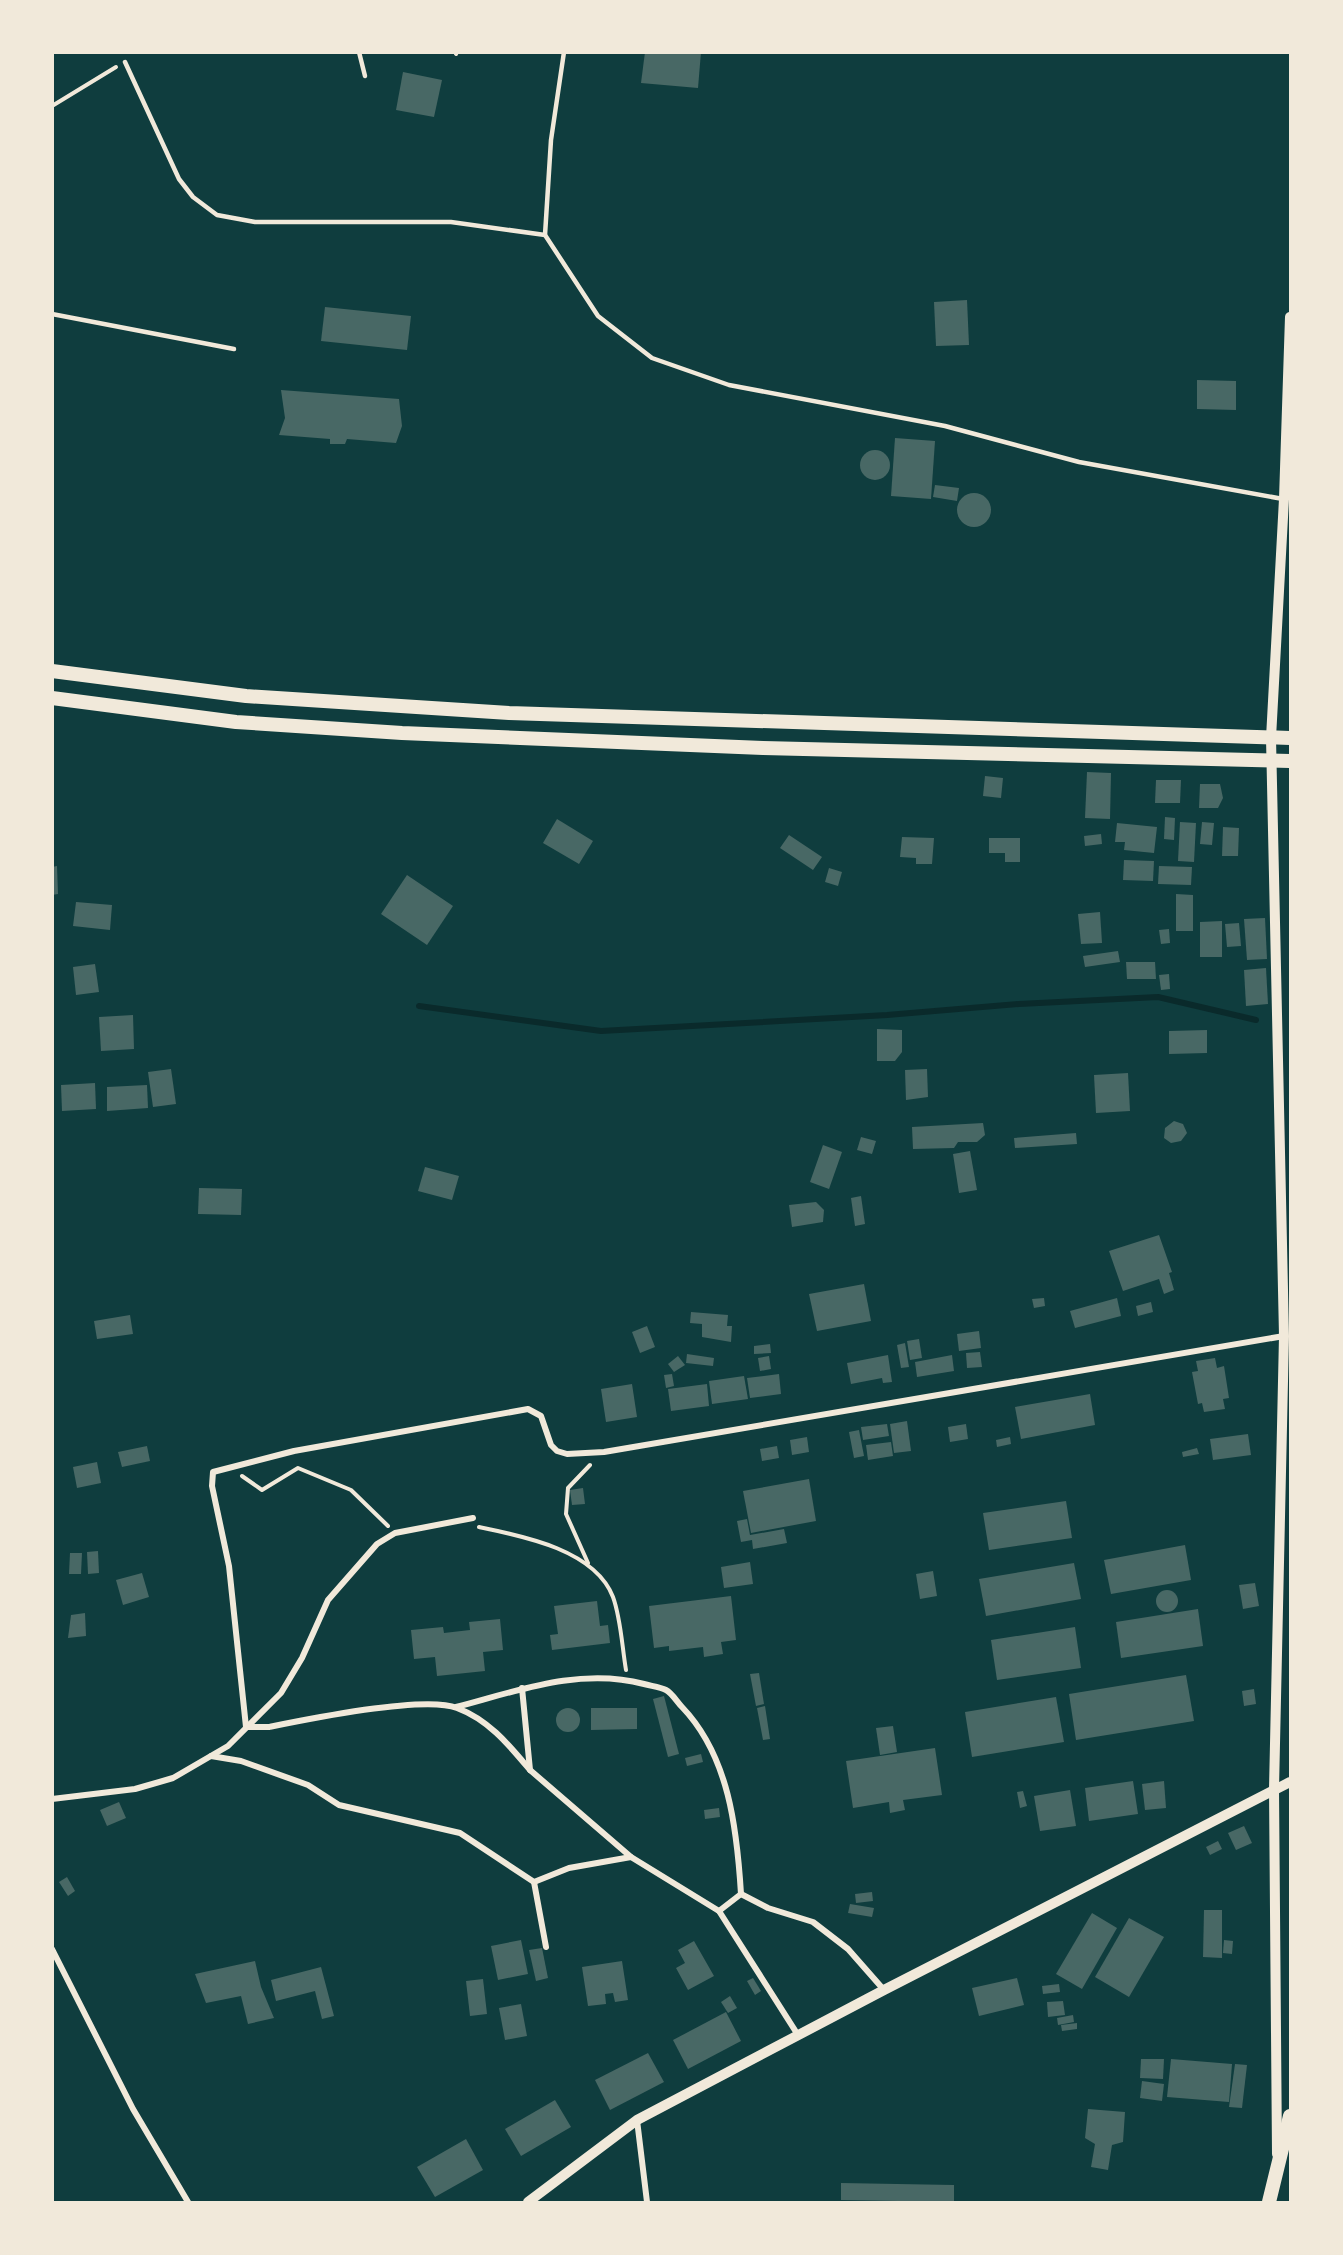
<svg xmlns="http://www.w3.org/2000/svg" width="1343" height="2255" viewBox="0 0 1343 2255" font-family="Arial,sans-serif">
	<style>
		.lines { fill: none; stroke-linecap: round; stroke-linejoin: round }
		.stream { stroke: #0a2a2b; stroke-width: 6 }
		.building { fill: #486865 }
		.path { stroke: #f1e9da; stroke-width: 4 }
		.service { stroke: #f1e9da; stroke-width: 4.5 }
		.minor { stroke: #f1e9da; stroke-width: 6 }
		.tertiary { stroke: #f1e9da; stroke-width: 10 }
		.primary { stroke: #f1e9da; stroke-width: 14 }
	</style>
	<rect width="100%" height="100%" fill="#0f3d3e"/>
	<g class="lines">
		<polyline class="stream" points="419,1006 601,1031 887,1015 1019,1004 1158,997 1256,1020"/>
	</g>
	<g class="building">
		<polygon points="645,52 701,52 698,88 641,83"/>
		<polygon points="403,72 442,80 434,117 396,110"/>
		<polygon points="967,300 969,345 936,346 934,302"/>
		<polygon points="325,307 411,316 407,350 321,341"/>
		<polygon points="1197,380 1236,381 1236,410 1197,409"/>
		<polygon points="281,390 399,399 402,426 396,443 347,439 345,444 330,444 330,439 279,435 285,418"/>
		<polygon points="895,438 935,441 931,499 891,496"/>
		<circle cx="875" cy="465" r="15"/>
		<polygon points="935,485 959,488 957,501 933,497"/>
		<circle cx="974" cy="510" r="17"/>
		<polygon points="1087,772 1111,773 1110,819 1085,818"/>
		<polygon points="985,776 1003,778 1001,798 983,796"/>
		<polygon points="1156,780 1181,780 1180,803 1155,803"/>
		<polygon points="1200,784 1220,784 1223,798 1218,808 1199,808"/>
		<polygon points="1165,817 1175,818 1174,840 1164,839"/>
		<polygon points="557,819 593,841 579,864 543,843"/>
		<polygon points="1180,822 1196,823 1194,862 1178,861"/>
		<polygon points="1202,822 1214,823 1212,845 1200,844"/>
		<polygon points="1117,823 1157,827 1154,853 1124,850 1125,842 1115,842"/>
		<polygon points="1223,827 1239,828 1238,856 1222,856"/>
		<polygon points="1101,834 1102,844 1085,846 1084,836"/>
		<polygon points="789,835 822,857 813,870 780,848"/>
		<polygon points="902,837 934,838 932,864 916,864 916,858 900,857"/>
		<polygon points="989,838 1020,838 1020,862 1005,862 1005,853 989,853"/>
		<polygon points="1124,860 1154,861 1153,881 1123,880"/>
		<polygon points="57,866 58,894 52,895 52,867"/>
		<polygon points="1159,866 1192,867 1191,885 1158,884"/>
		<polygon points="829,868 842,872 838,886 825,882"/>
		<polygon points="407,875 453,906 427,945 381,914"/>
		<polygon points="1176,894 1193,895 1193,931 1176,931"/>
		<polygon points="76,902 112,905 110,930 73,926"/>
		<polygon points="1100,912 1102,943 1081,944 1078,914"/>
		<polygon points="1265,918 1267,959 1247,960 1244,919"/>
		<polygon points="1222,921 1222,957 1200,957 1200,922"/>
		<polygon points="1239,923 1241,946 1227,947 1225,924"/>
		<polygon points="1169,929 1170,943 1161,944 1159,930"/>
		<polygon points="1118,951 1120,962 1085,967 1083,956"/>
		<polygon points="1126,962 1155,962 1156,979 1127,979"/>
		<polygon points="95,964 99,992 76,995 73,967"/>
		<polygon points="1266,968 1268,1004 1246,1006 1244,970"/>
		<polygon points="1169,974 1170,989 1161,990 1159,975"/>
		<polygon points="133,1015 134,1049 101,1051 99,1017"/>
		<polygon points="877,1029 902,1030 902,1052 895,1061 877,1061"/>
		<polygon points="1207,1030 1207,1053 1169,1054 1169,1031"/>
		<polygon points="171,1069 176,1104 153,1107 148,1072"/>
		<polygon points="927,1069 928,1097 906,1100 905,1070"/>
		<polygon points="1128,1073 1130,1111 1096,1113 1094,1075"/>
		<polygon points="95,1083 96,1109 62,1111 61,1085"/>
		<polygon points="147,1085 148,1108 107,1111 107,1087"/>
		<polygon points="1174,1121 1183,1124 1187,1133 1181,1141 1171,1143 1164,1138 1165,1128"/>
		<polygon points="983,1123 985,1135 977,1142 958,1142 954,1148 913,1149 912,1127"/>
		<polygon points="1076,1133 1077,1144 1015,1148 1014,1138"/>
		<polygon points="861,1137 876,1141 872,1154 857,1150"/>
		<polygon points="823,1145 842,1152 829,1189 810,1182"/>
		<polygon points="970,1151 977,1190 959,1193 953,1154"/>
		<polygon points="425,1167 459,1176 452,1200 418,1191"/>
		<polygon points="199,1188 242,1189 241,1215 198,1214"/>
		<polygon points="861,1196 865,1224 855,1226 851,1198"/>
		<polygon points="816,1202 824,1210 823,1222 792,1227 789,1205"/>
		<polygon points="1159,1235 1172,1272 1169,1273 1174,1290 1164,1294 1159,1279 1123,1291 1109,1251"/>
		<polygon points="864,1284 871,1321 817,1331 809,1294"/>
		<polygon points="1044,1298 1045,1306 1034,1308 1032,1299"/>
		<polygon points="1117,1298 1121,1316 1075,1328 1070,1311"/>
		<polygon points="1151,1302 1153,1312 1138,1316 1136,1306"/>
		<polygon points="691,1312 728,1315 727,1326 732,1326 731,1342 702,1337 702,1324 690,1323"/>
		<polygon points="130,1315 133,1334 97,1339 94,1321"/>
		<polygon points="647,1326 655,1347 640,1353 632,1332"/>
		<polygon points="979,1331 981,1348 959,1351 957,1334"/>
		<polygon points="919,1339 922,1358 910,1360 907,1341"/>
		<polygon points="905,1343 909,1367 901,1368 897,1345"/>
		<polygon points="770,1344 771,1353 754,1354 754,1346"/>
		<polygon points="980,1352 982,1367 967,1368 966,1353"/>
		<polygon points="687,1354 714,1358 713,1366 686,1363"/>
		<polygon points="888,1355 892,1382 883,1383 882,1378 851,1384 847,1363"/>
		<polygon points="952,1355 954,1371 917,1377 915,1362"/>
		<polygon points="678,1356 685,1365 674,1372 668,1364"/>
		<polygon points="769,1356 771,1369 760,1371 758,1358"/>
		<polygon points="1215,1358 1217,1368 1224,1366 1229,1398 1223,1399 1225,1409 1204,1412 1202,1403 1198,1404 1192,1372 1198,1371 1196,1361"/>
		<polygon points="672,1374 674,1386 666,1388 664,1375"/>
		<polygon points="779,1374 781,1394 750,1398 747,1378"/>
		<polygon points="744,1376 748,1399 712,1404 709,1381"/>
		<polygon points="632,1384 637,1417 606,1422 601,1389"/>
		<polygon points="707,1384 709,1406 671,1411 668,1389"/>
		<polygon points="1090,1394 1095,1425 1021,1439 1015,1407"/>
		<polygon points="907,1421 911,1451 894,1453 890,1424"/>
		<polygon points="887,1424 889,1436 863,1440 861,1427"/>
		<polygon points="966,1424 968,1439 950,1442 948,1427"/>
		<polygon points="859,1430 864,1456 854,1458 849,1432"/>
		<polygon points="1248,1434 1251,1455 1213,1460 1210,1439"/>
		<polygon points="807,1437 809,1452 792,1455 790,1440"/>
		<polygon points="1010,1437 1011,1444 997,1447 996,1440"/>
		<polygon points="891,1442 893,1456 868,1460 866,1445"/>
		<polygon points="147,1446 150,1461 122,1467 118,1452"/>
		<polygon points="777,1446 779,1458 762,1461 760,1449"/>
		<polygon points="1197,1448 1199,1454 1183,1457 1182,1452"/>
		<polygon points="97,1462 101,1483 77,1488 73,1467"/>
		<polygon points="809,1479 816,1521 751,1533 743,1491"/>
		<polygon points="583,1488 585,1504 572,1505 570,1490"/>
		<polygon points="1066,1501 1072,1538 989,1550 983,1513"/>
		<polygon points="747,1519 750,1535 784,1529 787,1543 753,1549 752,1540 741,1542 737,1521"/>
		<polygon points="1185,1545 1191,1580 1111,1594 1104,1560"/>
		<polygon points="98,1551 99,1573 88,1574 87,1552"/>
		<polygon points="70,1553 82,1553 81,1574 69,1574"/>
		<polygon points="750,1562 753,1584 724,1588 721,1567"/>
		<polygon points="1074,1563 1081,1599 986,1616 979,1579"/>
		<polygon points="933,1571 937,1596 920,1599 916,1574"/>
		<polygon points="142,1573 149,1597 123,1605 116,1580"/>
		<polygon points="1255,1583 1259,1606 1243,1609 1239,1585"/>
		<circle cx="1167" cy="1601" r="11"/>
		<polygon points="731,1596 736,1640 721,1642 723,1654 704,1657 703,1647 669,1651 669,1646 654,1648 649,1606"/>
		<polygon points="597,1601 600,1626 608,1625 610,1643 552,1650 550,1635 558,1634 554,1606"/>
		<polygon points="1198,1609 1203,1646 1121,1658 1116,1622"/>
		<polygon points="85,1613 86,1636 68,1638 71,1615"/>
		<polygon points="500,1619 503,1650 483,1652 485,1671 437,1676 435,1657 414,1659 411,1630 443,1627 444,1633 470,1630 469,1622"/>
		<polygon points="1075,1627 1081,1668 997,1680 991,1640"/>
		<polygon points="759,1673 764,1704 756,1706 750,1674"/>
		<polygon points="1186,1675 1194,1721 1076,1740 1069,1694"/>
		<polygon points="1254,1689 1256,1704 1244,1706 1242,1691"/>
		<polygon points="664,1696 679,1754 668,1757 653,1699"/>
		<polygon points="1056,1697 1064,1742 972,1757 965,1712"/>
		<polygon points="765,1706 770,1739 763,1740 757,1708"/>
		<circle cx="568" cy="1720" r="12"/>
		<polygon points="591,1708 637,1708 637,1729 591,1730"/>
		<polygon points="893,1726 897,1752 880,1755 876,1728"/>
		<polygon points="935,1748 942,1795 903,1800 905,1810 890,1813 889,1802 853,1808 846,1761"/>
		<polygon points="701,1754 703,1762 687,1766 685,1758"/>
		<polygon points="1133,1781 1138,1814 1089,1821 1085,1788"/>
		<polygon points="1164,1781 1166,1808 1145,1810 1142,1784"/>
		<polygon points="1070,1790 1076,1826 1040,1831 1034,1796"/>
		<polygon points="1023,1791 1027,1806 1020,1808 1017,1792"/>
		<polygon points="119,1802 126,1818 107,1826 100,1810"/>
		<polygon points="719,1808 720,1817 705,1819 704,1810"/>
		<polygon points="1244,1826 1252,1843 1236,1850 1228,1833"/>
		<polygon points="1218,1841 1222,1849 1210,1855 1206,1847"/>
		<polygon points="67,1877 75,1891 68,1896 59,1882"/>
		<polygon points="872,1892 873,1901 856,1903 855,1894"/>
		<polygon points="850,1904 874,1908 872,1917 848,1913"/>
		<polygon points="1204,1910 1222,1910 1222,1958 1203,1957"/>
		<polygon points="1092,1913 1117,1928 1082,1989 1056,1974"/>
		<polygon points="1129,1918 1164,1937 1129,1997 1095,1977"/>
		<polygon points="521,1940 528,1974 498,1980 491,1946"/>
		<polygon points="1224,1940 1233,1941 1232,1954 1223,1953"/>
		<polygon points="694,1941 714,1976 688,1990 676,1968 685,1963 678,1950"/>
		<polygon points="542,1948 548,1978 536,1981 529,1950"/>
		<polygon points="255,1961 261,1987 274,2018 248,2024 241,1996 206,2003 195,1974"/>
		<polygon points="622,1961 628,2000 615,2002 613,1993 605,1994 606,2004 588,2006 582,1967"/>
		<polygon points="321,1967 334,2016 322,2019 315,1991 276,2001 271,1980"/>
		<polygon points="753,1978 761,1991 755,1995 747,1981"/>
		<polygon points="1017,1978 1024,2005 979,2016 972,1988"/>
		<polygon points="483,1979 487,2014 470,2016 466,1981"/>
		<polygon points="1059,1984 1060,1992 1043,1994 1042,1986"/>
		<polygon points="730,1996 737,2008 728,2013 721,2002"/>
		<polygon points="1063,2001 1065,2015 1048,2017 1047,2002"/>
		<polygon points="521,2004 527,2036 505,2040 499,2008"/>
		<polygon points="726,2012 741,2041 688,2069 673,2040"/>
		<polygon points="1073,2015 1074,2022 1058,2025 1057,2018"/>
		<polygon points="1077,2023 1077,2029 1062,2031 1061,2025"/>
		<polygon points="648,2053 664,2082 610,2110 595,2080"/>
		<polygon points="1141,2059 1164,2059 1163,2079 1140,2078"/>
		<polygon points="1171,2059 1232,2064 1229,2102 1167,2097"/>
		<polygon points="1235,2064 1247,2065 1242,2108 1229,2107"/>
		<polygon points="1142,2081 1164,2084 1162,2101 1140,2098"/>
		<polygon points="555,2100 571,2127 521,2156 505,2129"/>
		<polygon points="1088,2109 1125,2112 1123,2142 1112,2145 1108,2170 1091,2167 1095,2144 1085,2138"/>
		<polygon points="466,2139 483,2170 435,2197 417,2167"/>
		<polygon points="841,2183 954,2185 954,2202 841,2200"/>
	</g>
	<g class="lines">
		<g class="path">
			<polyline points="456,54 457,52"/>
			<polyline points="52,106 116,67"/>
			<polyline points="242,1476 262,1490 298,1468 351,1490 388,1526"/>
			<path d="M479 1527C523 1536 595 1550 613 1597 621 1619 622 1647 626 1670"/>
			<polyline points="588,1563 566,1514 568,1488 590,1465"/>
		</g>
		<g class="service">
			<polyline points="359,52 365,76"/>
			<polyline points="564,52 551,140 545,235 598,316 652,358 729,385 945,426 1079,462 1283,499"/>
			<polyline points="125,62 179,179 193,197 217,215 255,222 451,222 545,235"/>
			<polyline points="52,314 234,349"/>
		</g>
		<g class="minor">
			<polyline points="522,1688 530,1770 631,1857 719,1911"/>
			<path d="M456 1707C517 1691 580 1667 644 1684 651 1686 660 1687 666 1690 672 1693 677 1702 682 1707 729 1756 737 1829 741 1894"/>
			<polyline points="211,1756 241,1761 308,1785 339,1805 460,1833 534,1882 569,1868 631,1857"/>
			<path d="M530 1770C509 1745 489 1720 457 1708 424 1695 308 1719 269 1727H246L229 1566 212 1486 213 1472 294 1451 528 1409 541 1416 551 1445 557 1451 567 1454 604 1452 1284 1336"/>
			<polyline points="52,1799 135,1789 173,1778 228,1746 281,1693 302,1658 328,1600 377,1544 395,1533 473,1518"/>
			<polyline points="534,1882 546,1947"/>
			<polyline points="741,1894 768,1908 813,1922 848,1949 884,1990"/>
			<polyline points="741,1894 719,1911 798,2035"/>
			<polyline points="52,1949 133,2109 188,2202"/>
			<polyline points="637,2120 647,2202"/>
		</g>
		<g class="tertiary">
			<polyline points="1277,2154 1274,1789 1284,1336 1271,738 1284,499 1290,317"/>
			<polyline points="528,2202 637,2120 884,1990 1290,1782"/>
		</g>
		<g class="primary">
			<polyline points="52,671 246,696 509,713 1290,738"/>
			<polyline points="52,698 236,722 402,733 763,748 1290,761"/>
			<polyline points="1269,2202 1290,2116"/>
		</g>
	</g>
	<rect width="1343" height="2255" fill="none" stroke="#f1e9da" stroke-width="108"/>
</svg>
